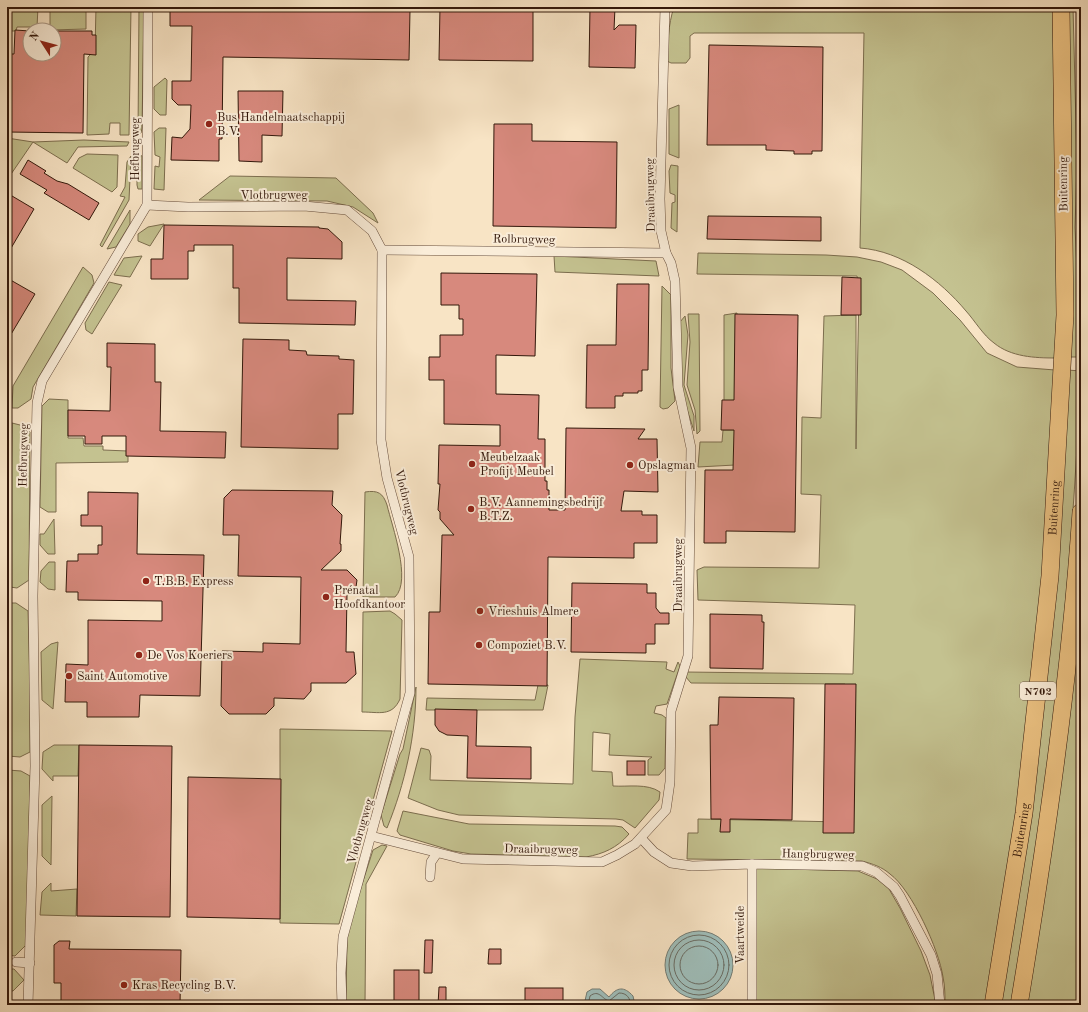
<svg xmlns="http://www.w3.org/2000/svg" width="1088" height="1012" viewBox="0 0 1088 1012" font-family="'Old Standard TT',serif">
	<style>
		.green { fill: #c4c290; stroke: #7c6d4e }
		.water { fill: #9fbeba; stroke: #747c74 }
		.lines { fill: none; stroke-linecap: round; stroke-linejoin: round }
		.shore { stroke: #696b62; stroke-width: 1 }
		.building { fill: #d7897d; stroke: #33180b }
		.street-casing { stroke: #644b3a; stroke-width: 10 }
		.highway-casing { stroke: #33180b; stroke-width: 18 }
		.street { stroke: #faedd9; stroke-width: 9 }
		.highway { stroke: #ecc282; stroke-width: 17 }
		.poi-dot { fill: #8f2418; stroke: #faedd9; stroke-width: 1.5 }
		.labels { text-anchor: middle; stroke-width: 4; stroke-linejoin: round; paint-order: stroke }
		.shield { fill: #faedd9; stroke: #6f5849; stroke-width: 1 }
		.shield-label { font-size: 11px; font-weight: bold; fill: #33180b }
		.poi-label { font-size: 12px; fill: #33180b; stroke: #faedd9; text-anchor: start }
		.street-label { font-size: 12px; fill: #33180b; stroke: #faedd9 }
	</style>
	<rect width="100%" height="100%" fill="#f8e4c5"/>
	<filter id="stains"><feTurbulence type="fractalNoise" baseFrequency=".005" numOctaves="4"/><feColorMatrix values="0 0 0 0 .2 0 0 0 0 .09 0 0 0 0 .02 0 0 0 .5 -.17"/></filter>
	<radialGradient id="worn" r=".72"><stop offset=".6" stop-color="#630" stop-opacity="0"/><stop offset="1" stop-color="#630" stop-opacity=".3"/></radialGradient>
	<g class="green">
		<polygon points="8,7 38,7 37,27 17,27 16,31 8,31"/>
		<polygon points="50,7 86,7 86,29 50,30"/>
		<polygon points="96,7 131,7 129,135 120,135 120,123 110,123 109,134 87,135 88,57 95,50"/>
		<polygon points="139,7 144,7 142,128 141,133 138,134"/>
		<path d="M674 7H1053L1057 304 1056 358C1035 358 1011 357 994 343 983 335 975 321 966 311 940 280 902 251 860 248L864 33H694L690 36V58L686 63H671L667 61C668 43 668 25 674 7Z"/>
		<polygon points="1065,7 1073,7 1077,165 1075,227 1081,357 1067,357"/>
		<polygon points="165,78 167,80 166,115 160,115 154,109 154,87"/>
		<polygon points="679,105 679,158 669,154 669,109"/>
		<polygon points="159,128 166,128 164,190 154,189 155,166 159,167 160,157 155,155 154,132"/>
		<polygon points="7,138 33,142 84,140 129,142 127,146 78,147 67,163 33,142 7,180"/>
		<polygon points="87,154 118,155 117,187 112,192 73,168 79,158"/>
		<polygon points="137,154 142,156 142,189 138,189 137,185"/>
		<polygon points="131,156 129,200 102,247 100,245 125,197 120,196 125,187 127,162"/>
		<polygon points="671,165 678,166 677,232 671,228 672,203 675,202 675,195 670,193 669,171"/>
		<polygon points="230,176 336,178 373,213 378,223 353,207 327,201 199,200"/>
		<polygon points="130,210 130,224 116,247 107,249"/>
		<polygon points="164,224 150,246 138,241 138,234 148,227"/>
		<path d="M698 253 826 255 857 257 881 262 902 270 933 293 960 320 987 353 1017 367 1055 370C1051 435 1048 500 1043 565 1032 713 1011 859 986 1005H945C945 996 945 986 943 977 939 950 912 890 890 874 882 867 873 864 862 861L687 859 688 833H698V819L843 822 845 684 691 683 685 676V672L853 674 855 605 698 600 697 570 704 567 819 568 821 495 801 494 802 417 821 418 824 316 856 315V449L859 288 857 276 697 274Z"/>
		<polygon points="142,256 130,277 114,275 124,258"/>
		<polygon points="554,256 656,261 659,276 555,272"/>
		<polygon points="83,267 92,275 94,283 33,387 31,399 18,408 12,408 13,386"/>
		<polygon points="109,282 122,285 92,334 86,330 85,323"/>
		<polygon points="662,286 671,295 671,368 675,401 668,408 663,409 660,407"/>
		<polygon points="737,313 737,400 724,401 724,315"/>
		<polygon points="688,314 699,314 700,431 697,434 695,410 687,385 690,342"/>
		<polygon points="685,316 688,335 684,385 694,416 694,431 682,394 680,322"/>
		<path d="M1067 370 1081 371C1076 477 1069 582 1057 688 1046 794 1028 899 1012 1005H997Z"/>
		<polygon points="49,399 68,400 68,438 83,438 84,446 103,446 103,450 128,451 128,462 56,463 56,512 48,512 40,507 42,406"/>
		<polygon points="12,423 24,426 30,432 29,580 17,588 10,587"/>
		<polygon points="723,430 735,430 735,465 698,467 700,442 722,442"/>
		<path d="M365 492C378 490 383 493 387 505 392 526 412 581 395 597H363Z"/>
		<polygon points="54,519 55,554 48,554 40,545 40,534 44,534"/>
		<polygon points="49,562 55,562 55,590 48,589 40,582 41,571"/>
		<polygon points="1081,564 1081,1005 1023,1005"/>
		<polygon points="10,603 16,603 28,611 30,683 30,752 20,757 8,756"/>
		<path d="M390 611 395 614 402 620 400 699C392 717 379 712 362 712L363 612Z"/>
		<polygon points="58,642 53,709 42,700 41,652 51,644"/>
		<path d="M580 659 667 662 666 669 674 672 678 662 680 666 667 704 656 706 654 713 662 715 666 718 665 768 659 775H648V760L652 757 609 755 610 734 593 732 592 771 612 772 613 786C628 787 647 783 660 792L659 800 635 828 623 820 616 819 459 815 438 810 408 798 421 748 429 750 431 756 430 780 573 784 575 717Z"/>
		<polygon points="538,685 548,685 543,710 426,710 427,698 535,700"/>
		<path d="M416 687C416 735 405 784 387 828L384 826 381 815 400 754 403 749Z"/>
		<polygon points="280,729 392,731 339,924 280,923"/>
		<polygon points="54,745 79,745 78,776 53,776 53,781 42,769 43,752"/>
		<polygon points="8,770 21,771 30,776 27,944 15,956 7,955"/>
		<polygon points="52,796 51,865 42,856 42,805"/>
		<path d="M403 811 469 824 615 826 622 827 629 834C617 848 603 854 586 857L471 854 453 851 400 835 397 831Z"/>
		<polygon points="382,845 387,846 366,884 365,1005 346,1005 347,940 349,925 373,850"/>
		<polygon points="756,868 858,871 877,879 889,889 900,908 921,951 930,975 936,1005 755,1005"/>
		<polygon points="51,883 51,891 77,889 76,916 40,915 42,892"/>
		<polygon points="7,969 14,969 24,980 13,991 7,991"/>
	</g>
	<g class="water">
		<circle cx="699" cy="965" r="34"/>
		<path d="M592 989H600L609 997C617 987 624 986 633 996L635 1005H584L587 992Z"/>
	</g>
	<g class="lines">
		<g class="shore">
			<circle cx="699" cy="965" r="30"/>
			<circle cx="699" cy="965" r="25"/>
			<circle cx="699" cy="965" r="19"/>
			<path d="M588 1005 590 996C599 989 602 999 609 1001L619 993C627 993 630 998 631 1005"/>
		</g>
	</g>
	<g class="building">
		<polygon points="170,7 401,7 401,9 410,10 409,60 223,57 222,139 219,139 219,161 171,160 172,137 182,138 190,129 191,105 178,105 172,99 172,81 191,81 192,26 170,26"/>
		<polygon points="440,7 533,7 533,61 439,60"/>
		<polygon points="590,7 615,7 614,30 619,25 636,25 635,68 589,67"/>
		<polygon points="15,30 30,31 30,54 54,54 54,31 92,31 92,35 96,35 96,55 84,54 83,133 7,132 7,54 14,54"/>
		<polygon points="709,45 823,47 822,151 812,151 812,154 794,154 794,151 766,150 766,145 707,145"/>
		<polygon points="238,91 283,91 282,136 262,135 262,162 239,161"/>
		<polygon points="494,124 532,124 532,141 617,142 616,228 493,226"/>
		<polygon points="28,160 46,171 44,173 57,181 68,184 99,203 89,220 44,193 47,190 20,174"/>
		<polygon points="7,193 34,209 7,255"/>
		<polygon points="708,216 821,217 821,241 707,239"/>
		<polygon points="164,225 319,227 319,228 328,229 342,242 342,259 287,258 287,300 356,301 355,325 239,323 239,288 233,288 233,245 194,245 194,251 188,251 188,279 151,279 151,259 163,259"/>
		<polygon points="441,273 537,274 535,356 496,355 496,394 539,395 538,439 545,439 545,481 547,481 547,490 549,490 549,510 565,510 566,428 645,429 638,439 657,439 658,492 624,491 621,511 642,511 642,515 657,515 657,543 634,543 634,558 548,557 547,686 428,684 429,612 440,612 442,535 454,535 440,519 440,512 438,510 440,484 438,484 439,445 500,446 500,425 444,424 444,380 429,380 429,357 440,357 440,335 463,335 463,319 459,319 459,305 441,305"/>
		<polygon points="842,277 861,278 861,315 841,315"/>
		<polygon points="7,278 35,294 7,341"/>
		<polygon points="617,284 649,284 648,370 642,370 642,391 638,391 638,393 623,393 623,396 615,396 615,408 586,408 587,345 616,345"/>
		<polygon points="735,314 798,315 795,532 726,531 726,543 704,543 705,470 733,470 734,430 721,430 722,400 734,400"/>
		<polygon points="243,339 289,340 289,350 306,351 307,355 339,356 339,359 354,360 353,414 338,414 338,449 241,447"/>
		<polygon points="107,343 155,344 155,382 161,382 160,431 226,432 225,458 126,456 126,436 102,436 102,444 85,444 85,436 68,436 68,410 110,411 111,367 107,367"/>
		<polygon points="232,490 333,491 332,505 342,515 340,544 341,544 341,551 321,570 347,570 357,580 355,594 347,594 346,652 354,652 356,674 346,683 311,683 311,691 304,699 274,698 274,706 266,714 229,714 221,706 222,651 263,652 263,643 300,644 301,577 238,576 239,535 223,535 224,498"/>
		<polygon points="88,492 138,493 137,554 204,555 200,696 140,695 139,717 87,717 87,702 65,702 66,664 88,665 88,620 162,621 162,601 78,600 78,592 66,592 67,561 78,561 78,554 98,554 98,545 102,545 102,526 81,526 81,515 88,515"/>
		<polygon points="572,583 647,584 647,593 656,593 656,608 660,613 669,613 669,624 655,624 655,644 646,644 646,653 571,652"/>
		<polygon points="710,614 762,615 762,622 764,622 763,669 710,668"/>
		<polygon points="825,684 856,684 854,833 823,833"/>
		<polygon points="719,697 794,698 792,820 730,819 730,832 720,832 721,819 711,819 710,725 718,725"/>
		<polygon points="435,709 477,710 476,746 531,747 531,779 467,778 468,736 447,735 439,731 435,725"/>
		<polygon points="79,745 172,746 170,917 77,916"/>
		<rect x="627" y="761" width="18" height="14"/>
		<polygon points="188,777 281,779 280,919 187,917"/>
		<polygon points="425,940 433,940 432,973 424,973"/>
		<polygon points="59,941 70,941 69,949 181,950 180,1005 61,1005 61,983 54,983 54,945"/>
		<polygon points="489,949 501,949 501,964 488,964"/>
		<rect x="394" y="970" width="25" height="35"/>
		<polygon points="439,987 446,987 446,1005 438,1005"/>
		<rect x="525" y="988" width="38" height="14"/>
	</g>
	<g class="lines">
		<g class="street-casing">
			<g id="street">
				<polyline points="147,205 188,207 304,206 347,210 372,231 382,250 381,440 387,478 409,557 410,693 343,937 341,973 342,1005"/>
				<polyline points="382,250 666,253"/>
				<polyline points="371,836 463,859 602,862 617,855 635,844 666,810 670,782 671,711 688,656 691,448 678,387 675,281 671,263 666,253 661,231 660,199 665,7"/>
				<polyline points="641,838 654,852 671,863 692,866 752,864 862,866 876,872 894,887 900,896 931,955 937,974 940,1005"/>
				<polyline points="430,877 431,862 437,853"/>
				<polyline points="16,962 30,963"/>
				<polyline points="28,1005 35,766 33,596 37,403 42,381 147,205 148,7"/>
				<polyline points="752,1005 752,864"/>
			</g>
		</g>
		<g class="highway-casing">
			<g id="highway">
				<path id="s1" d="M993 1005 1024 813 1050 576 1065 315 1061 7"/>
				<path d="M1019 1005C1046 842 1070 677 1081 512"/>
			</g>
		</g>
		<use href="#street" class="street"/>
		<use href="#highway" class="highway"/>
	</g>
	<g class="poi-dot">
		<circle cx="209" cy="124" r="4"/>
		<circle cx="472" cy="464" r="4"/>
		<circle cx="630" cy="465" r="4"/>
		<circle cx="471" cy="509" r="4"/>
		<circle cx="146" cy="581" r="4"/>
		<circle cx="326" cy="597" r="4"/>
		<circle cx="480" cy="611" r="4"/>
		<circle cx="479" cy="645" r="4"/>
		<circle cx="139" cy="655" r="4"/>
		<circle cx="69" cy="676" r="4"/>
		<circle cx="124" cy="985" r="4"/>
	</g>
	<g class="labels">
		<rect class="shield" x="1020" y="682" width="36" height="18" rx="3"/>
		<g class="shield-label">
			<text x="1038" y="695">N702</text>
		</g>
		<g class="poi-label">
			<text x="217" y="121">Bus Handelmaatschappij<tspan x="217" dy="14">B.V.</tspan></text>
			<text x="480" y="461">Meubelzaak<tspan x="480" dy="14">Profijt Meubel</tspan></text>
			<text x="638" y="469">Opslagman</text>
			<text x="479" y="506">B.V. Aannemingsbedrijf<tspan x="479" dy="14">B.T.Z.</tspan></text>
			<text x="154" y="585">T.B.B. Express</text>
			<text x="334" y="594">Prénatal<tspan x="334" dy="14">Hoofdkantoor</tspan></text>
			<text x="488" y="615">Vrieshuis Almere</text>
			<text x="487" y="649">Compoziet B.V.</text>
			<text x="147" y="659">De Vos Koeriers</text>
			<text x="77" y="680">Saint Automotive</text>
			<text x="132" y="989">Kras Recycling B.V.</text>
		</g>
		<g class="street-label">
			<text transform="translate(135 149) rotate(-90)" y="4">Hefbrugweg</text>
			<text transform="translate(1063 184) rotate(-91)" y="4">Buitenring</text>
			<text x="274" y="199">Vlotbrugweg</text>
			<text transform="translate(650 195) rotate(-91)" y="4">Draaibrugweg</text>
			<text transform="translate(524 239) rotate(1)" y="4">Rolbrugweg</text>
			<text transform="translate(23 455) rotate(-89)" y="4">Hefbrugweg</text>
			<text transform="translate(407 502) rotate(76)" y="4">Vlotbrugweg</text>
			<text dy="4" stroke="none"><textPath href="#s1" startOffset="501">Buitenring</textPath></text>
			<text transform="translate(678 575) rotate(-90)" y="4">Draaibrugweg</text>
			<text dy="4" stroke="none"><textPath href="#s1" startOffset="177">Buitenring</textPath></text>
			<text transform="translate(360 831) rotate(-74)" y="4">Vlotbrugweg</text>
			<text transform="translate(541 849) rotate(1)" y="4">Draaibrugweg</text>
			<text transform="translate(818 854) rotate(1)" y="4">Hangbrugweg</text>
			<text transform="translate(740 935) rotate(-90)" y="4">Vaartweide</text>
		</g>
	</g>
	<rect width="1088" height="1012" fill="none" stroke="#f8e4c5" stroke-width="24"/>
	<rect x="8" y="8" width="1072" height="996" fill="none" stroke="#33180b" stroke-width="2"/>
	<rect x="12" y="12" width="1064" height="988" fill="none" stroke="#33180b"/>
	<g transform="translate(42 42) rotate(306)"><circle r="19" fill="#faedd9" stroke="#aa9887"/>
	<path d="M0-3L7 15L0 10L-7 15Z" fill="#8f2418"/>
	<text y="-6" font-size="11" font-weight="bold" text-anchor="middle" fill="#33180b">N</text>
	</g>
	<rect width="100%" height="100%" filter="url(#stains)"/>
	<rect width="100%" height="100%" fill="url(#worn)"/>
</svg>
